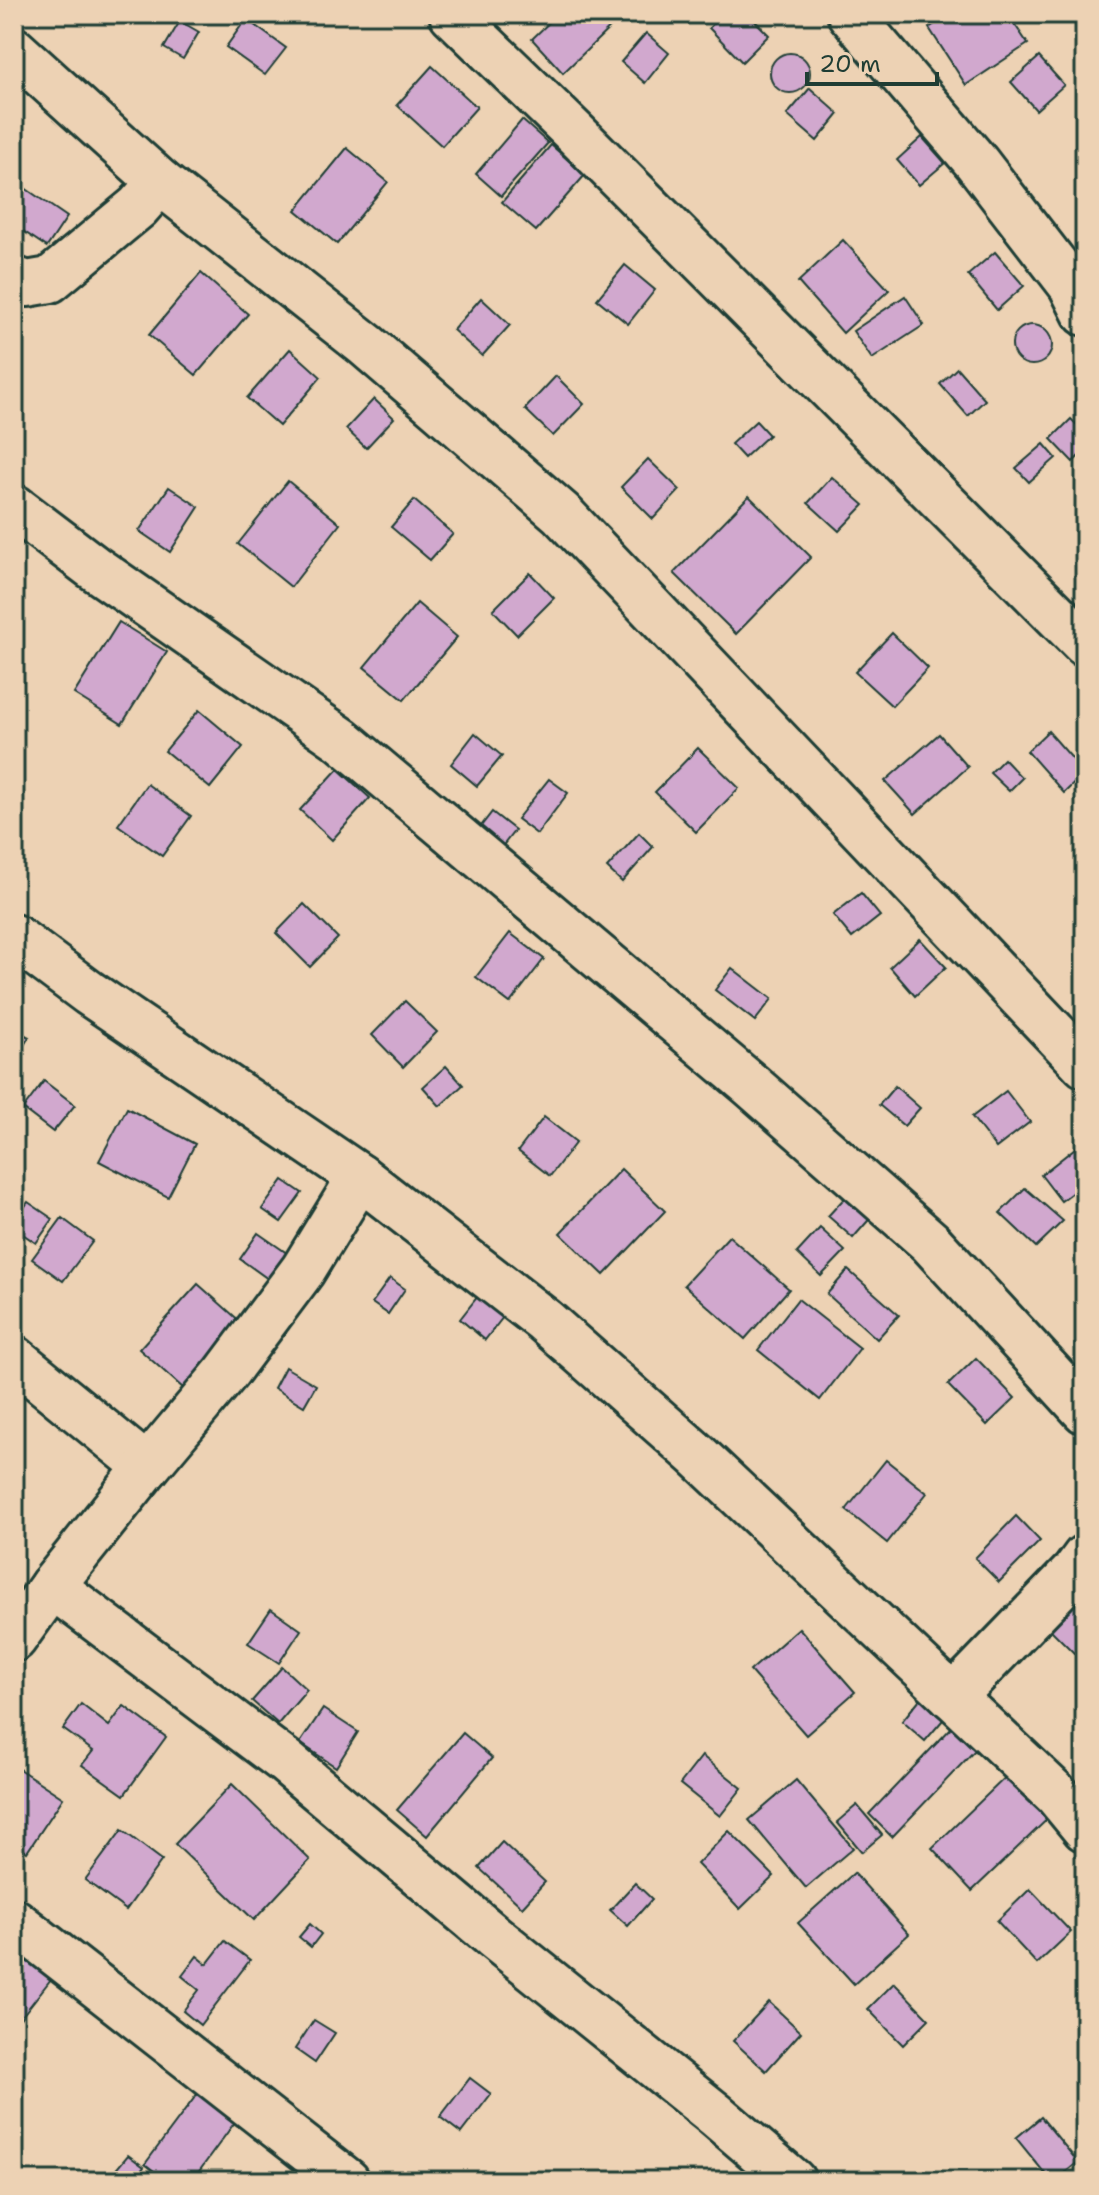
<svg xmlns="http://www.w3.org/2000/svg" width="1099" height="2195" viewBox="0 0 1099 2195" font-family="'Shantell Sans',sans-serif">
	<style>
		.building { fill: #d1a8ce; stroke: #1f3d34; stroke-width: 2 }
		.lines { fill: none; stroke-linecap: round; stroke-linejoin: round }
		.minor-casing { stroke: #1f3d34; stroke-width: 50 }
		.minor { stroke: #edd2b4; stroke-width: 44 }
	</style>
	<rect width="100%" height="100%" fill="#edd2b4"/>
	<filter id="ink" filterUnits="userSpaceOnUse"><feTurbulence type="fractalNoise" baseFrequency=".0125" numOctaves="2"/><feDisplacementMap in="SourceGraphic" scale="16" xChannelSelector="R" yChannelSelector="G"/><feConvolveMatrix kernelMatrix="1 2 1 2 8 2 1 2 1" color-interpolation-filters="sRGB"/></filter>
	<g filter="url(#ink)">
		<g class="building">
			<polygon points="558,14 621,14 622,16 563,73 532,39"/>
			<polygon points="723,14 748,14 769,35 742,62 709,28"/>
			<polygon points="950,14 1012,14 1009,16 1028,44 966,85 929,28"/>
			<polygon points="246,19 286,48 265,75 226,47"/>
			<polygon points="180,21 199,32 183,59 164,48"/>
			<polygon points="646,33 669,53 645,83 621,62"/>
			<circle cx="790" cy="73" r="20"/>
			<polygon points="1039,57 1064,85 1036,110 1011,82"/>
			<polygon points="432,66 477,107 442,146 397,105"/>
			<polygon points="810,88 839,114 817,141 787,115"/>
			<polygon points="522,120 548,143 501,196 476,174"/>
			<polygon points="922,137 945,163 919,185 897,160"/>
			<polygon points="551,145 585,175 536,231 502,202"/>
			<polygon points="347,148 388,182 337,244 296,210"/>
			<polygon points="22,186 67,217 47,247 14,225 14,198"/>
			<polygon points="843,240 889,290 843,333 798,282"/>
			<polygon points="995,252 1024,286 997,310 968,275"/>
			<polygon points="625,265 655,290 628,324 597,299"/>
			<polygon points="201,273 248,314 196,375 149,335"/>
			<polygon points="905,296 924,325 872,359 853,331"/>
			<polygon points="481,298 510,325 482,356 453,330"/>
			<circle cx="1032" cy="345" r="20"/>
			<polygon points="290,349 321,377 279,426 247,398"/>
			<polygon points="957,368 985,400 968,416 940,384"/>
			<polygon points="556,376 584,404 553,436 525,409"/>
			<polygon points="374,399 394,418 366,448 346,429"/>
			<polygon points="1071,419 1085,433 1085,450 1073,462 1051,439"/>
			<polygon points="756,421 769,435 744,458 731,444"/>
			<polygon points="1044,444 1056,458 1029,482 1016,468"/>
			<polygon points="648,459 680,490 653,519 621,487"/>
			<polygon points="832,477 864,505 839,531 808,503"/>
			<polygon points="288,481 340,524 291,587 238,544"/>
			<polygon points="169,487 199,507 170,552 139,531"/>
			<polygon points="749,496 811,557 736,634 674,573"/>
			<polygon points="414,500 453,534 430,560 391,527"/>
			<polygon points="530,573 554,598 517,635 493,610"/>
			<polygon points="417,603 457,637 404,700 364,667"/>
			<polygon points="119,622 167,652 122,724 74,694"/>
			<polygon points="892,633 928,668 892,706 855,672"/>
			<polygon points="199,710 243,747 210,788 165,751"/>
			<polygon points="1048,731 1085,773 1064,793 1027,751"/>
			<polygon points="475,733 502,756 477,786 451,764"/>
			<polygon points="939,734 968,767 915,814 885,781"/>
			<polygon points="698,748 739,788 696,832 655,792"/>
			<polygon points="1004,759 1022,778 1009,791 990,773"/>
			<polygon points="338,769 370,798 332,840 300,810"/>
			<polygon points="549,779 568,793 537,834 517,819"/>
			<polygon points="147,784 191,816 162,856 118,825"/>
			<polygon points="492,812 515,830 501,848 478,830"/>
			<polygon points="639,833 653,847 622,882 607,868"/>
			<polygon points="861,893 880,916 852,938 833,915"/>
			<polygon points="304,904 338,938 310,967 276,933"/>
			<polygon points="510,933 544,959 510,1003 476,977"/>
			<polygon points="920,939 946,967 915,996 890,967"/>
			<polygon points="732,968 772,999 755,1021 715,990"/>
			<polygon points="405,1001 437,1032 403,1067 372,1035"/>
			<polygon points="14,1029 29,1037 14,1062"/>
			<polygon points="446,1066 463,1085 440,1106 423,1087"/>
			<polygon points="44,1081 75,1105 53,1132 23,1109"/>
			<polygon points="895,1086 920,1108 904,1126 879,1105"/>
			<polygon points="1006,1091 1030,1122 996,1148 972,1117"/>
			<polygon points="127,1108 195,1144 168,1197 99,1161"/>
			<polygon points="544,1117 576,1142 550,1176 518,1151"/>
			<polygon points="1079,1145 1085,1153 1085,1183 1061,1201 1041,1175"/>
			<polygon points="621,1169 665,1211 604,1275 560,1233"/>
			<polygon points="283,1180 302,1193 281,1222 262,1209"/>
			<polygon points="1025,1188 1063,1221 1036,1247 1000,1213"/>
			<polygon points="850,1192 874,1214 853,1238 828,1216"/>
			<polygon points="28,1202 53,1219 36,1243 14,1228 14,1222"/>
			<polygon points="62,1218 93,1241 63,1281 32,1259"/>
			<polygon points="820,1228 845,1251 821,1276 797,1253"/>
			<polygon points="258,1233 294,1258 275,1284 240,1259"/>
			<polygon points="729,1236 789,1289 745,1339 684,1285"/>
			<polygon points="848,1270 899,1315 877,1339 827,1294"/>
			<polygon points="390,1278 405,1289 388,1314 372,1303"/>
			<polygon points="198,1284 251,1331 192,1396 139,1349"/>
			<polygon points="482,1291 507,1312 485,1340 460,1319"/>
			<polygon points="798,1299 860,1348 820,1400 758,1350"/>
			<polygon points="976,1358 1015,1398 987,1425 948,1385"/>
			<polygon points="285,1367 316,1385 304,1406 274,1388"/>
			<polygon points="886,1460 927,1493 887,1543 846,1510"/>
			<polygon points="1016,1516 1040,1541 999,1582 975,1558"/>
			<polygon points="1081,1592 1085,1596 1085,1658 1082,1661 1048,1627"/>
			<polygon points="271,1609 301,1630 279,1663 248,1643"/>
			<polygon points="799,1628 855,1692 806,1735 750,1671"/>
			<polygon points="282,1667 307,1690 278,1724 252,1701"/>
			<polygon points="924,1694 948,1714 925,1741 902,1721"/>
			<polygon points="81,1704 109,1726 124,1706 166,1737 124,1795 82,1765 93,1751 63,1729"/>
			<polygon points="323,1709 358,1732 336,1767 300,1743"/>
			<polygon points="955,1724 978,1747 892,1837 869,1814"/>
			<polygon points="463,1733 492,1758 427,1836 397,1810"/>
			<polygon points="702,1756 742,1788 720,1816 680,1784"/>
			<polygon points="16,1767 63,1798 27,1852 14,1843 14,1770"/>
			<polygon points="1015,1768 1056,1811 972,1891 932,1848"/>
			<polygon points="796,1780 853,1848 806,1888 749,1820"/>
			<polygon points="232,1784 310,1860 254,1920 175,1844"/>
			<polygon points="857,1805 882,1835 862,1852 837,1822"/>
			<polygon points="122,1830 162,1860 126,1910 85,1880"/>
			<polygon points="729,1831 774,1876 740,1909 697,1864"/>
			<polygon points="502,1842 545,1882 522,1907 479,1868"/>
			<polygon points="854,1873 909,1934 854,1984 798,1923"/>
			<polygon points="635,1883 652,1899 628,1926 610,1910"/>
			<polygon points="1030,1889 1071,1932 1037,1964 997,1921"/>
			<polygon points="310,1924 321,1934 311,1947 299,1937"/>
			<polygon points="225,1941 250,1960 200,2025 183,2011 199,1990 182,1976 197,1956 207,1964"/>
			<polygon points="17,1953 51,1979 15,2025 14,1958"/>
			<polygon points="894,1983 929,2019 903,2045 868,2009"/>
			<polygon points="769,2002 801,2032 766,2071 733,2041"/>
			<polygon points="314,2020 335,2033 315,2063 295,2049"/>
			<polygon points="470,2078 491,2094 461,2133 440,2117"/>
			<polygon points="198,2093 235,2122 192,2181 167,2181 145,2164"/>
			<polygon points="1041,2117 1078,2162 1055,2181 1051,2181 1016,2138"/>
			<polygon points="128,2155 144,2167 133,2181 124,2181 113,2173"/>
		</g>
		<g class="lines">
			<g class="minor-casing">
				<g id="minor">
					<polyline points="452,14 576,134 1085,644"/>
					<polyline points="850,14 977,163 1071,285 1085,313"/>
					<polyline points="14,50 160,182 366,345 561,513 1085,1065"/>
					<polyline points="14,279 27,284 50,280 138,207 160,182"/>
					<polyline points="14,507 93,567 342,740 751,1085 930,1242 1085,1411"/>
					<polyline points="14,937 89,993 360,1177 544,1320 697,1455 1057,1795 1085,1829"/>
					<polyline points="14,1358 147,1467"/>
					<polyline points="52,1586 286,1762 493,1936 716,2115 793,2181"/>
					<polyline points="14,1639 52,1586 147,1467 226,1373 303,1270 360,1177"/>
					<polyline points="953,1697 1074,1572 1085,1557"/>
					<polyline points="14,1921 347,2181"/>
				</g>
			</g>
			<use href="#minor" class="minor"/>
		</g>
	</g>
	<rect width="1099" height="2195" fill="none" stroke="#edd2b4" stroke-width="48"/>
	<rect x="24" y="24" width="1051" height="2147" fill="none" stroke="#1f3d34" stroke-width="3" filter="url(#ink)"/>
	<path d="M807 72v12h130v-12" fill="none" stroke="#1f3d34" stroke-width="4"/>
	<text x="819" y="72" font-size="24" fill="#1f3d34" stroke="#edd2b4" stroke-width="6" paint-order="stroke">20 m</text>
</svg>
